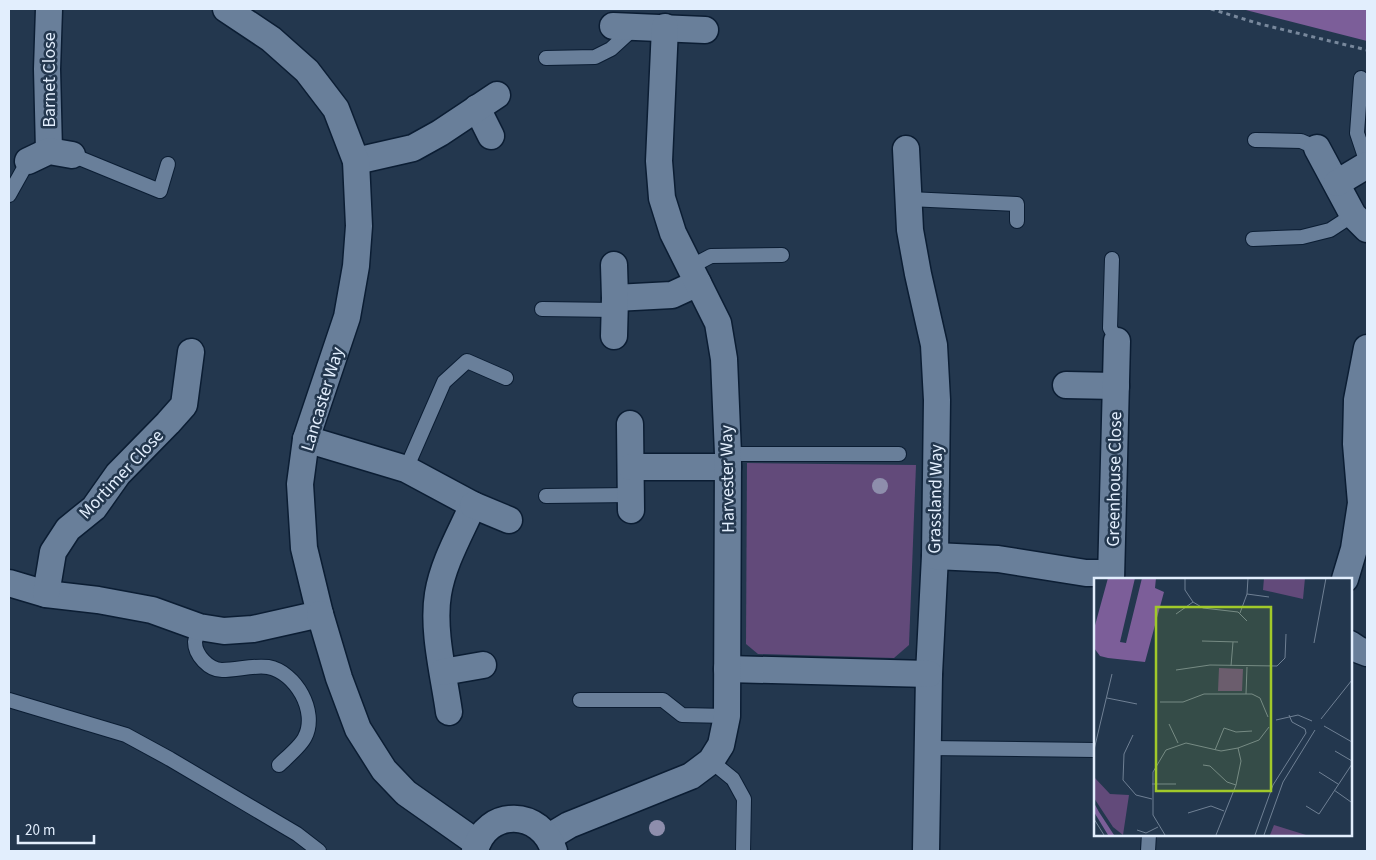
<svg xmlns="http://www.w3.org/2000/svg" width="1376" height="860" viewBox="0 0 1376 860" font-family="'Source Sans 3',sans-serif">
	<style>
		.green { fill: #624a7a }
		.forest { fill: #7c5e99 }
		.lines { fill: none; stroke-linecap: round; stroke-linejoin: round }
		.lane-casing { stroke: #0b1d33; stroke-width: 16 }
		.street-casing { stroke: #0b1d33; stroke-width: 29 }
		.path { stroke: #78889c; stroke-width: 3; stroke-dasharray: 4 4; stroke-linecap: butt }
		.lane { stroke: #697f9a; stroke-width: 14 }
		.street { stroke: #697f9a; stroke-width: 26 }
		.tree { fill: #8e8eac }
		.labels { text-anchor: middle; stroke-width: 5; stroke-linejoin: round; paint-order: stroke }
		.street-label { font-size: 18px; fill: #e2eefd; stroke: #23374e }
		.inset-road { fill: none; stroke: #6f8094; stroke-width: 1 }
		.view { fill: #a1c92a; fill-opacity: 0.15; stroke: #a1c92a; stroke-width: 2.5 }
		.inset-edge { fill: none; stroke: #e2eefd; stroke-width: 2.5 }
	</style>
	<rect width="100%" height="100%" fill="#23374e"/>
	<polygon class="green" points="747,463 916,465 909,645 894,658 758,654 746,644"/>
	<polygon class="forest" points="1242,9 1367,9 1367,41"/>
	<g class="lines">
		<g class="lane-casing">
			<g id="lane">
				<polyline points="546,58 595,57 611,49 635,27"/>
				<polyline points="1361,78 1357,133 1367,163"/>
				<polyline points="1255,140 1301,141 1317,148"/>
				<polyline points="72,155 160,191 168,164"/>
				<polyline points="9,195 28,161"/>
				<polyline points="909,199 1017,204 1017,221"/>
				<polyline points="1253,239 1302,237 1330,230 1353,215"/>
				<polyline points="1112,259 1110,328 1117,341"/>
				<polyline points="690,267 711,256 782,255"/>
				<polyline points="542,309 615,310"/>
				<polyline points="728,454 899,454"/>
				<polyline points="406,469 444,382 467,361 506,378"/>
				<polyline points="546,496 631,495"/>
				<path d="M199 627C198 631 196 637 195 642 195 655 209 670 222 670 238 670 252 665 268 667 296 672 318 712 305 737 301 746 286 758 279 765"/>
				<polyline points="9,700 126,735 170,759 297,834 319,851"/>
				<polyline points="580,700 663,700 682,715 727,716"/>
				<polyline points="927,748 1095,750"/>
				<polyline points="711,761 733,779 744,799 743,851"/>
				<polyline points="1148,851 1149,834"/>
			</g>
		</g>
		<g class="street-casing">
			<g id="street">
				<polyline points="613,26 705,30"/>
				<polyline points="477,108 491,136"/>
				<polyline points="1317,148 1353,215 1367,229"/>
				<polyline points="906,149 910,230 918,274 934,345 937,400 935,556 929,674 926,851"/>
				<polyline points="49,151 47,69 49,9"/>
				<polyline points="28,161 49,151 72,155"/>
				<polyline points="356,161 413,148 440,133 497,95"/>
				<polyline points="1337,183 1367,165"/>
				<polyline points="615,298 672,295 698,283"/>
				<polyline points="614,336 615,298 614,265"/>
				<polyline points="1066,385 1116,386"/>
				<polyline points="630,424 631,510"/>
				<path d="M306 439 406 469 473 505C460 534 443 563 438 594 432 630 444 676 449 712"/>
				<polyline points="631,467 728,467"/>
				<polyline points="473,505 509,520"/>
				<polyline points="935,556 998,559 1086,573 1111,573"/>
				<polyline points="1111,579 1117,341"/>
				<polyline points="1345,579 1354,549 1361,503 1356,444 1357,400 1367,348"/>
				<polyline points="9,583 46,594 98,600 152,610 199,627 224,631 253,629 320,614 304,548 300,484 306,439 347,317 356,266 359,226 356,161 336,109 307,71 271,39 226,9"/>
				<polyline points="46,594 53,552 68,529 94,508 118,474 168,423 184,405 191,352"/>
				<polyline points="320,614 339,678 358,729 384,770 406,793 477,843"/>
				<polyline points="1350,644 1359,650 1367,653"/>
				<polyline points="727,669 929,674"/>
				<polyline points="443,672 483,665"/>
				<polyline points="549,837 569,825 691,776 711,761 721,745 727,716 728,454 724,359 718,323 673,233 662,198 659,161 665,27"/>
				<path d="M475 851C486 807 542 809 554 851"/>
			</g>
		</g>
		<polyline class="path" points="1211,9 1260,24 1367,50"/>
		<use href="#lane" class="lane"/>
		<use href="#street" class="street"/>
	</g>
	<g class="tree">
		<circle cx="880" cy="486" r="8"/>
		<circle cx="657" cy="828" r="8"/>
	</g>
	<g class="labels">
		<g class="street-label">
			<text transform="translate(49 80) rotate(-90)" y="6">Barnet Close</text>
			<text transform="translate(322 399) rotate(-73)" y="6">Lancaster Way</text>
			<text transform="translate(121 474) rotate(-47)" y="6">Mortimer Close</text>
			<text transform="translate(727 479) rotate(-91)" y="6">Harvester Way</text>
			<text transform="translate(1114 479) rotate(-89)" y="6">Greenhouse Close</text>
			<text transform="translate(935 499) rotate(-89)" y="6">Grassland Way</text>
		</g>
	</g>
	<g transform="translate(1094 578)">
		<rect width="258" height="258" fill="#23374e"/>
		<path d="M170 0H211L209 21 169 12ZM125 90 149 91 148 113H124ZM0 199 16 216 35 217 29 257 19 249 0 220ZM180 247 212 257H176Z" fill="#624a7a"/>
		<path d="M14 0H41L26 64 32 65 48 0H62L61 10 70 14 51 84 14 80 6 78 0 70V51ZM0 225 5 234 20 257H14L0 234Z" fill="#7c5e99"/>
		<path class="inset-road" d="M91 0V12L99 24 109 30 144 34 153 43M153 16 175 19M146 35 153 16 154 0M82 36 99 24M108 63 144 64M220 65 232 0M137 88 139 64M82 92 116 87 183 88 191 80 192 56M152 116 153 89M13 120 43 126M66 124H89L110 116H158L166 120 174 139M227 141 258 102M182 142 204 137 218 143M75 146 84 165M230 148 258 164M39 157 30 176 29 202 42 217 58 221M144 170 165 162 175 149M0 172 18 96M121 172 130 150 142 154 158 153M241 173 258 183M109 187 116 188 133 204 142 207M225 194 244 206M58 206H82M240 212 257 224M212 228 225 236 258 186M94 235 117 228 130 233M0 241 10 257M43 252 52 255 64 249M71 257 59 237V194L72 172 92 165 127 173 144 170 147 183 142 207 122 257M161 257 179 207 212 155 211 151 198 144 195 137M170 257 189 204 221 152"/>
		<path class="view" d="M62 29H177V213H62Z"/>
		<rect width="258" height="258" class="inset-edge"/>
	</g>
	<rect width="1376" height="860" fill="none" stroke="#e2eefd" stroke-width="20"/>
	<path d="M18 835v8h76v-8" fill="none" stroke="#e2eefd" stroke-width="2.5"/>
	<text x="25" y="835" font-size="15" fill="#e2eefd" stroke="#23374e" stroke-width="4" paint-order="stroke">20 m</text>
</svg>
